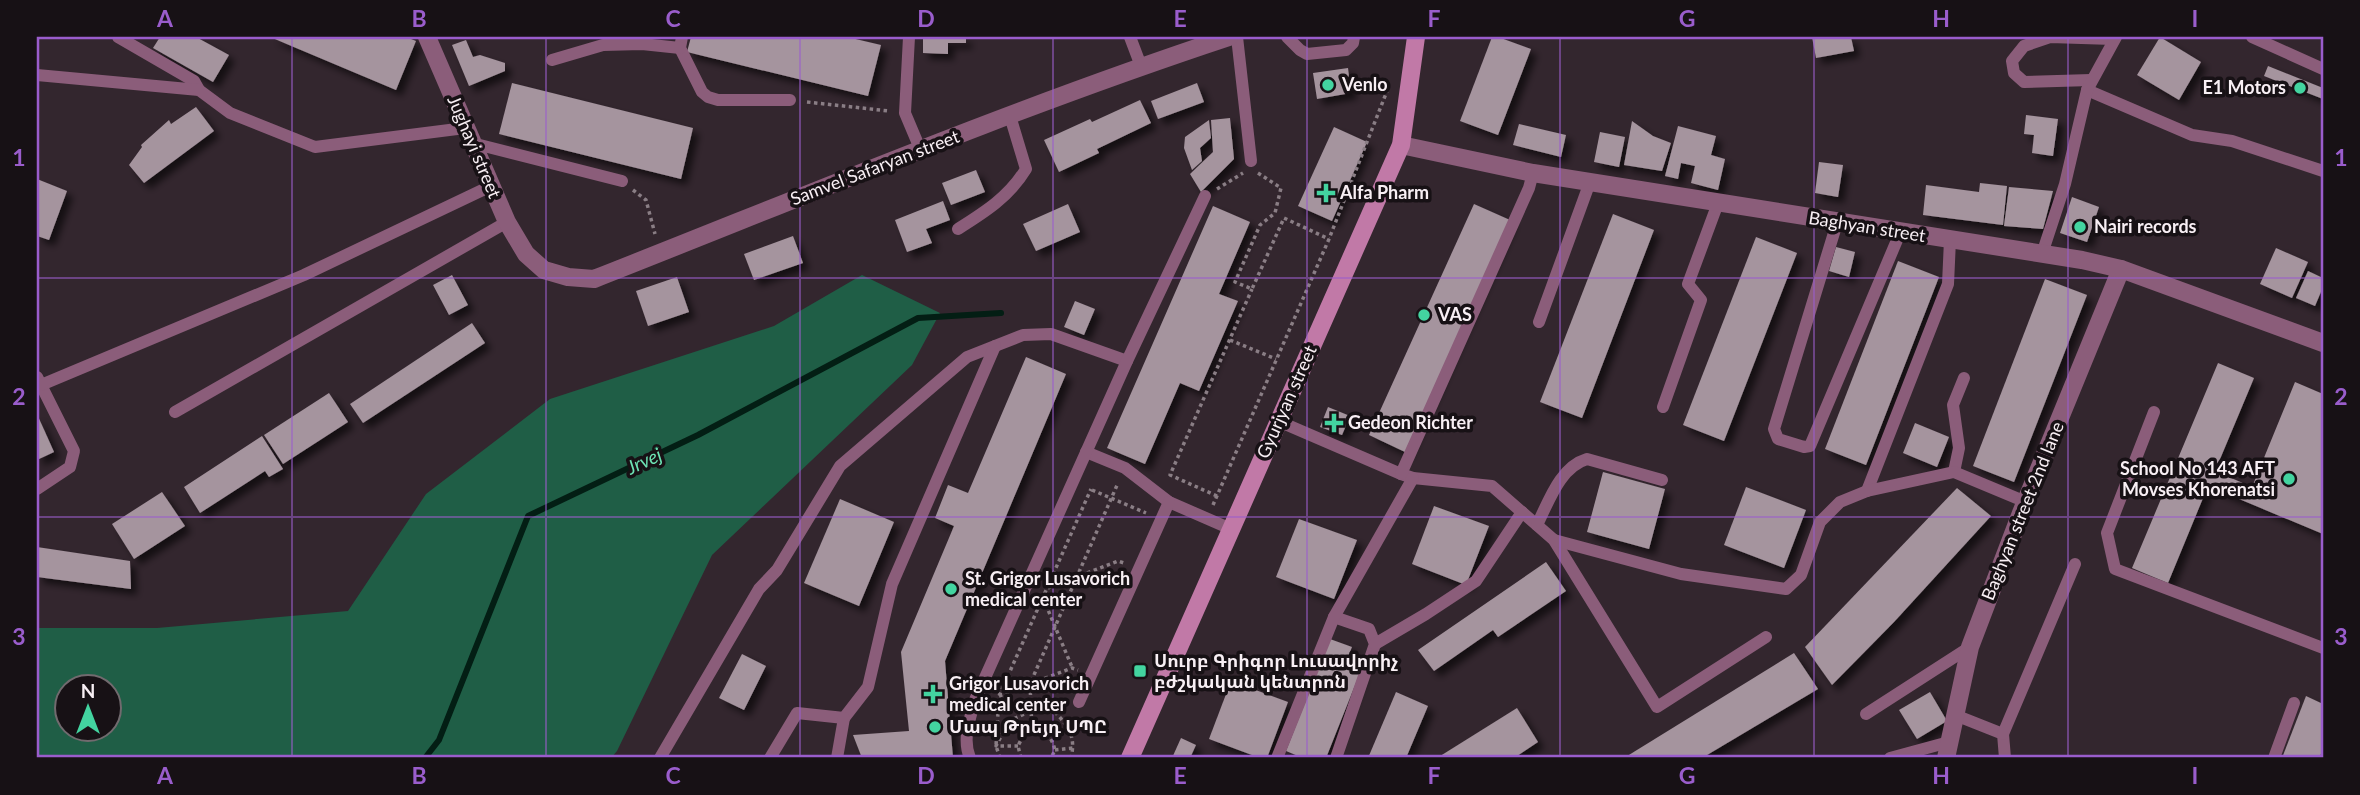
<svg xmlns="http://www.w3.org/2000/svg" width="2360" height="795" viewBox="0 0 2360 795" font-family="Lato,'Noto Sans Armenian',sans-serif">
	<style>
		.green { fill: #1f5e46; fill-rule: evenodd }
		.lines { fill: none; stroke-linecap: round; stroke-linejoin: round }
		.stream { stroke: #031e14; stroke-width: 6 }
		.building { fill: #a5949e; filter: url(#shadow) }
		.path { stroke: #8a7e85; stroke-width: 3.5; stroke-dasharray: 3.5 3.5; stroke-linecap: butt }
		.service { stroke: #8b5d7a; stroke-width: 12 }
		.minor { stroke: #8b5d7a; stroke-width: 18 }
		.tertiary { stroke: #8b5d7a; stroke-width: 18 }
		.secondary { stroke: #c179a7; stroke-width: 18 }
		.grid { fill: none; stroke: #9a5dcc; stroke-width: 2; stroke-opacity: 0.55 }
		.poi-dot { fill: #43d4a0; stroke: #171115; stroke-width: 2.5 }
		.labels { text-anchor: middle; stroke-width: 7; stroke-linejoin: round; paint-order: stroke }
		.poi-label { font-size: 18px; font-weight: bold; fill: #f8eff4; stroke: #171115; text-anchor: start }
		.street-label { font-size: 18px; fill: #f8eff4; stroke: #171115 }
		.water-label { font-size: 19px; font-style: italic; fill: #6de3b4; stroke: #171115 }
		.neatline { fill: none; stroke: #9a5dcc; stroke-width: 2.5 }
		.grid-label { font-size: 23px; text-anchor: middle; font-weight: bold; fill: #9a5dcc }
	</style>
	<defs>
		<filter id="shadow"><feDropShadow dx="6" dy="6" stdDeviation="3.5" flood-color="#0009"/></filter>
	</defs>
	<rect width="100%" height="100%" fill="#33262e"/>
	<path class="green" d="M862 275 940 313 912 365 712 555 617 751 611 758H37V628H157L348 611 426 494 550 399 774 326ZM66 686H108V728H66Z"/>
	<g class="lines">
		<polyline class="stream" points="425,758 439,740 528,516 698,435 918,318 1001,313"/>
	</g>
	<g class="building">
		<polygon points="160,37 196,37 229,55 213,82 153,48"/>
		<polygon points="270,37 406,37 416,41 396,90"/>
		<polygon points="691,37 847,37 881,45 868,96 687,52"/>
		<polygon points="923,37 966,37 966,43 948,43 948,54 923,53"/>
		<polygon points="1492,37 1498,37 1531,49 1498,135 1460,121"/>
		<polygon points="1812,37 1851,37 1854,51 1816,58"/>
		<polygon points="2160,37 2201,62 2179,100 2137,75"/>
		<polygon points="466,40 473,57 480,55 505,63 505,71 469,86 452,45"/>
		<polygon points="2268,66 2323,88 2323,99 2264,76"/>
		<polygon points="1348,68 1351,93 1317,99 1313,73"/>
		<polygon points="512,83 693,128 681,179 499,134"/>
		<polygon points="1197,83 1204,102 1158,119 1151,101"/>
		<polygon points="1140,100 1151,123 1097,149 1099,153 1059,172 1044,140 1090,119 1092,122"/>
		<polygon points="196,107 214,131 144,183 129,165 142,147 141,145 169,120 171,124"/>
		<polygon points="2026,115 2058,119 2053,156 2032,153 2034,135 2024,134"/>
		<polygon points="1230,118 1234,159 1201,192 1190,174 1213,152 1211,120"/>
		<polygon points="1209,120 1211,138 1200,148 1202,161 1192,170 1184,148 1185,137"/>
		<polygon points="1632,121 1653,136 1671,143 1662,171 1624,165"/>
		<polygon points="1519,124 1566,135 1561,157 1513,145"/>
		<polygon points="1678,126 1716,136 1711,155 1725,159 1718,190 1691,183 1695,166 1681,163 1678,179 1665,176"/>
		<polygon points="1334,127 1367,142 1332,221 1298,206"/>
		<polygon points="1600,132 1625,137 1619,167 1594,162"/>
		<polygon points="1819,162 1843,165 1838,197 1815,193"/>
		<polygon points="976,170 985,192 951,205 942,183"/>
		<polygon points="37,179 67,191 49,240 37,236"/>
		<polygon points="1980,183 2007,186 2003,225 1923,215 1926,185 1979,192"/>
		<polygon points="2009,187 2053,191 2043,229 2004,226"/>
		<polygon points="2072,197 2099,207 2087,242 2060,233"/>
		<polygon points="943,201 950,220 926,229 932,243 907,252 895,220"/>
		<polygon points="1068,204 1080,232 1036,251 1023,224"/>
		<polygon points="1474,204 1510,220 1405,452 1369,435"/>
		<polygon points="1213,206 1250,222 1219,294 1238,301 1199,391 1180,383 1145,464 1107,448"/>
		<polygon points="1613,214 1654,230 1582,418 1540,402"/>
		<polygon points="793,236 803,263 754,280 744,254"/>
		<polygon points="1756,237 1797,253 1724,441 1683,425"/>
		<polygon points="1836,247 1855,252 1849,277 1829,271"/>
		<polygon points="2276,248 2308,262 2292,298 2260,284"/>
		<polygon points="1898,261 1939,277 1866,465 1825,449"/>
		<polygon points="2308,271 2323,278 2323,287 2315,306 2296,298"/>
		<polygon points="452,275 468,305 449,315 433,285"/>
		<polygon points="677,277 689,312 648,326 636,291"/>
		<polygon points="2045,279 2087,295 2014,482 1973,466"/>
		<polygon points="1075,301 1095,309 1084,335 1064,327"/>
		<polygon points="472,323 485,343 363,423 350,404"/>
		<polygon points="1026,357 1066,374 945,661 953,758 862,758 853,735 909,731 901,652 954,526 935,518 948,485 968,493"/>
		<polygon points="2218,363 2254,378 2215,471 2252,487 2295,382 2323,394 2323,534 2208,486 2168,583 2132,568"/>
		<polygon points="329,393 348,422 283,464 264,435"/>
		<polygon points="1328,407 1350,416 1342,435 1320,427"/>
		<polygon points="37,414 54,452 37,460"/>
		<polygon points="1915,423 1949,437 1937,467 1903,453"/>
		<polygon points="262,436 283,469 269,477 265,471 200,513 184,487"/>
		<polygon points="1603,472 1665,489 1649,549 1587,532"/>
		<polygon points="1746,487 1806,510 1784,568 1724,545"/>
		<polygon points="1957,488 1991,516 1894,622 1832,685 1805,647"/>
		<polygon points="162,492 185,526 134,559 112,524"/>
		<polygon points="840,499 894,522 859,606 804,583"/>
		<polygon points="1434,506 1489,526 1466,585 1412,564"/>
		<polygon points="1299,519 1357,540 1334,599 1276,577"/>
		<polygon points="37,547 130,561 131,589 37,577"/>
		<polygon points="1546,562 1566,591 1498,637 1493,630 1434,671 1418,650"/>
		<polygon points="1330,639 1352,647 1345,664 1361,670 1326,758 1303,758 1286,751"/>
		<polygon points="1794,653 1818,689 1702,758 1624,758"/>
		<polygon points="742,654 766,666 744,710 719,698"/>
		<polygon points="1231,681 1288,702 1267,758 1260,758 1209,739"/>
		<polygon points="1396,692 1428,706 1406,758 1368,758"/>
		<polygon points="1930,692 1947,721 1917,739 1899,710"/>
		<polygon points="2306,696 2323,704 2323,750 2319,758 2282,758"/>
		<polygon points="1517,708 1538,742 1514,758 1437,758"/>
		<polygon points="1181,738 1196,745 1190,758 1172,758"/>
	</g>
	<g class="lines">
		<g class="path">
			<polyline points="807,102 889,111"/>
			<polyline points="1258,173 1281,188 1275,213 1260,225 1235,282 1252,289 1284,218 1329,239"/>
			<polyline points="1217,189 1243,173"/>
			<polyline points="633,190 646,200 655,234"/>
			<polyline points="1230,340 1276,359"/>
			<polyline points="1092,490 1146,513"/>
			<polyline points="1217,496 1170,475 1252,289"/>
			<polyline points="1213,505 1329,239 1387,91"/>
			<polyline points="1048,588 1118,561 1124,563"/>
			<polyline points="1043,598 1072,667"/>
			<polyline points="999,696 1072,668 1078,670"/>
			<polyline points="1032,730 1030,684 1118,483"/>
			<path d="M1018 746H996L1009 721 1031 711 1055 712C1069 727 1076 737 1071 758"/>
			<polyline points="1055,750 1073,748"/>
			<polyline points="1000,758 996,746 999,696 1091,489"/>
			<path d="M1021 758 1018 746C1028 723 1049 725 1055 750L1051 758"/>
		</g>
		<g class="service">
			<polyline points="118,37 194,81 199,90"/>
			<polyline points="682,37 680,48 702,92 708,97 718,100 790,100"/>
			<polyline points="909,37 905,113 921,151"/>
			<polyline points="1130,37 1141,66"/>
			<polyline points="1237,37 1251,161"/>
			<polyline points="1287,37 1300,50 1307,54 1346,50 1353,43 1354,37"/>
			<polyline points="2252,37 2323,69"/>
			<polyline points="552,60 603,45 642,44 680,48"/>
			<polyline points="37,75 199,90 230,113 315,147 465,128"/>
			<polyline points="2091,80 2024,82 2014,73 2012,61 2024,46 2050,37 2113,39"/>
			<polyline points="2087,90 2192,135 2232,141 2323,171"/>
			<polyline points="472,143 622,181"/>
			<polyline points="1837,223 1774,429 1778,439 1804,447 1810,446 1900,233"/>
			<path d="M958 229C985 212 1009 197 1026 169L1010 116"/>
			<polyline points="2042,254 2065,184 2087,90 2116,37"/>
			<polyline points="1539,322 1590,182"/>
			<polyline points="37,377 74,451 70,467 37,489"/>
			<polyline points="41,385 304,275 491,186"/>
			<polyline points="1663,407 1701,300 1688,284 1718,203"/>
			<polyline points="175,412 507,222"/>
			<polyline points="2154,412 2107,533 2115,569 2323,648"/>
			<polyline points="1278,421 1401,474 1413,478 1492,486 1554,540 1657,707 1766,637"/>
			<polyline points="1086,452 1125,468 1169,502 1231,529"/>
			<polyline points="1954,472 1959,448 1953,405 1964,378"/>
			<polyline points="1401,474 1529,188 1533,173"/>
			<polyline points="1867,491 1948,284 1950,240"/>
			<path d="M1537 525C1549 501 1560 467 1587 459L1662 480"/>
			<polyline points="1554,540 1681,574 1786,589 1801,575 1820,522 1840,502 1867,491 1954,472 2026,502"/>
			<polyline points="1334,617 1369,629 1375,644 1336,758"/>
			<polyline points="1375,644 1426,614 1476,581 1522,512"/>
			<polyline points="1079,702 1169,502"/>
			<polyline points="1866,714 1970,647"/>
			<polyline points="1955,715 2003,734 2005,758"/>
			<polyline points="2003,734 2075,564"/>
			<polyline points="660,758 759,589 777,570 840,466 967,357 1023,335 1051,334 1127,361"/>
			<polyline points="770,758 797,713 844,718 868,687 892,584 995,346"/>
			<polyline points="837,758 844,718"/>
			<path d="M970 758C962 739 970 719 975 700L1127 361 1205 196"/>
			<polyline points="1277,758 1334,617 1413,478"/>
			<polyline points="1890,758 1949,742"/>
			<polyline points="2274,758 2294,703"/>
		</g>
		<polyline class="minor" points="1946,758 1970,647 2021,513 2121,269"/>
		<g class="tertiary">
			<path d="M427 37 507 222 526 254 544 270 568 277 594 279C805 196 1014 108 1229 37"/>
			<polyline points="1401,145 1533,173 2082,260 2121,269 2323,343"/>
		</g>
		<polyline class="secondary" points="1130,758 1401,145 1416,37"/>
	</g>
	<path class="grid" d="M292 37V758M546 37V758M800 37V758M1053 37V758M1307 37V758M1560 37V758M1814 37V758M2068 37V758M37 278H2323M37 517H2323"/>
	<g class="poi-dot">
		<circle cx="1328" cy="85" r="7"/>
		<circle cx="2300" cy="88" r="7"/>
		<path d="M1322.5 182.5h7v7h7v7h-7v7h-7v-7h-7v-7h7z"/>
		<circle cx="2080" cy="227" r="7"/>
		<circle cx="1424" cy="315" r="7"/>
		<path d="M1330.5 412.5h7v7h7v7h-7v7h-7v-7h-7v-7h7z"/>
		<circle cx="2289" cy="479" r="7"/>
		<circle cx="951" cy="589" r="7"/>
		<rect x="1133" y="664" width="14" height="14" rx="3.5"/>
		<path d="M929.5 683.5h7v7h7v7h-7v7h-7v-7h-7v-7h7z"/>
		<circle cx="935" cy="727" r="7"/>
	</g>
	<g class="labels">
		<g class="poi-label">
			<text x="1342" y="91">Venlo</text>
			<text x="2286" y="94" text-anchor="end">E1 Motors</text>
			<text x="1340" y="199">Alfa Pharm</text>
			<text x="2094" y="233">Nairi records</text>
			<text x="1438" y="321">VAS</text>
			<text x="1348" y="429">Gedeon Richter</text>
			<text x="2275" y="475" text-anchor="end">School No 143 AFT<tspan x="2275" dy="21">Movses Khorenatsi</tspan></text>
			<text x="965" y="585">St. Grigor Lusavorich<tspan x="965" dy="21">medical center</tspan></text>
			<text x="1154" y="667">Սուրբ Գրիգոր Լուսավորիչ<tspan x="1154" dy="21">բժշկական կենտրոն</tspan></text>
			<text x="949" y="690">Grigor Lusavorich<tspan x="949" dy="21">medical center</tspan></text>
			<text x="949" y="733">Մապ Թրեյդ ՍՊԸ</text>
		</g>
		<g class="street-label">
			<text transform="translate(474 147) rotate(67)" y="6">Jughayi street</text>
			<text transform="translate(875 168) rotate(-21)" y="6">Samvel Safaryan street</text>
			<text transform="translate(1867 227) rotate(9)" y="6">Baghyan street</text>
			<text transform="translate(1287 402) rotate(-66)" y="6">Gyurjyan street</text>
			<text transform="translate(2023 511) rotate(-68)" y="6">Baghyan street 2nd lane</text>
		</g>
		<g class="water-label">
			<text transform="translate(644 461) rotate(-25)" y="7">Jrvej</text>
		</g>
	</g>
	<rect width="2360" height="795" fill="none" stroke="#171115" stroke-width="77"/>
	<g transform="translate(88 708)"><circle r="33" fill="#171115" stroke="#716a6e" stroke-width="2"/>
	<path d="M0-5L12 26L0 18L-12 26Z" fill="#43d4a0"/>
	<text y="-10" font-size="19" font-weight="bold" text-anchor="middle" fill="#f8eff4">N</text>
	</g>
	<rect x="38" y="38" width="2284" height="718" class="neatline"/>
	<g class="grid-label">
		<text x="165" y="27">A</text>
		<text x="419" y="27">B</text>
		<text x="673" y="27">C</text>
		<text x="926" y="27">D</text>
		<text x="1180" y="27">E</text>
		<text x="1434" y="27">F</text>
		<text x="1687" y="27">G</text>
		<text x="1941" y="27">H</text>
		<text x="2195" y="27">I</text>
		<text x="19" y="166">1</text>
		<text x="2341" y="166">1</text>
		<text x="19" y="405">2</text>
		<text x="2341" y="405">2</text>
		<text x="19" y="645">3</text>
		<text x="2341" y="645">3</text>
		<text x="165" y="784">A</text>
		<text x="419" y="784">B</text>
		<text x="673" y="784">C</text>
		<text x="926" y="784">D</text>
		<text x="1180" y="784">E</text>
		<text x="1434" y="784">F</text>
		<text x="1687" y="784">G</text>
		<text x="1941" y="784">H</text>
		<text x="2195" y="784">I</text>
	</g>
</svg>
